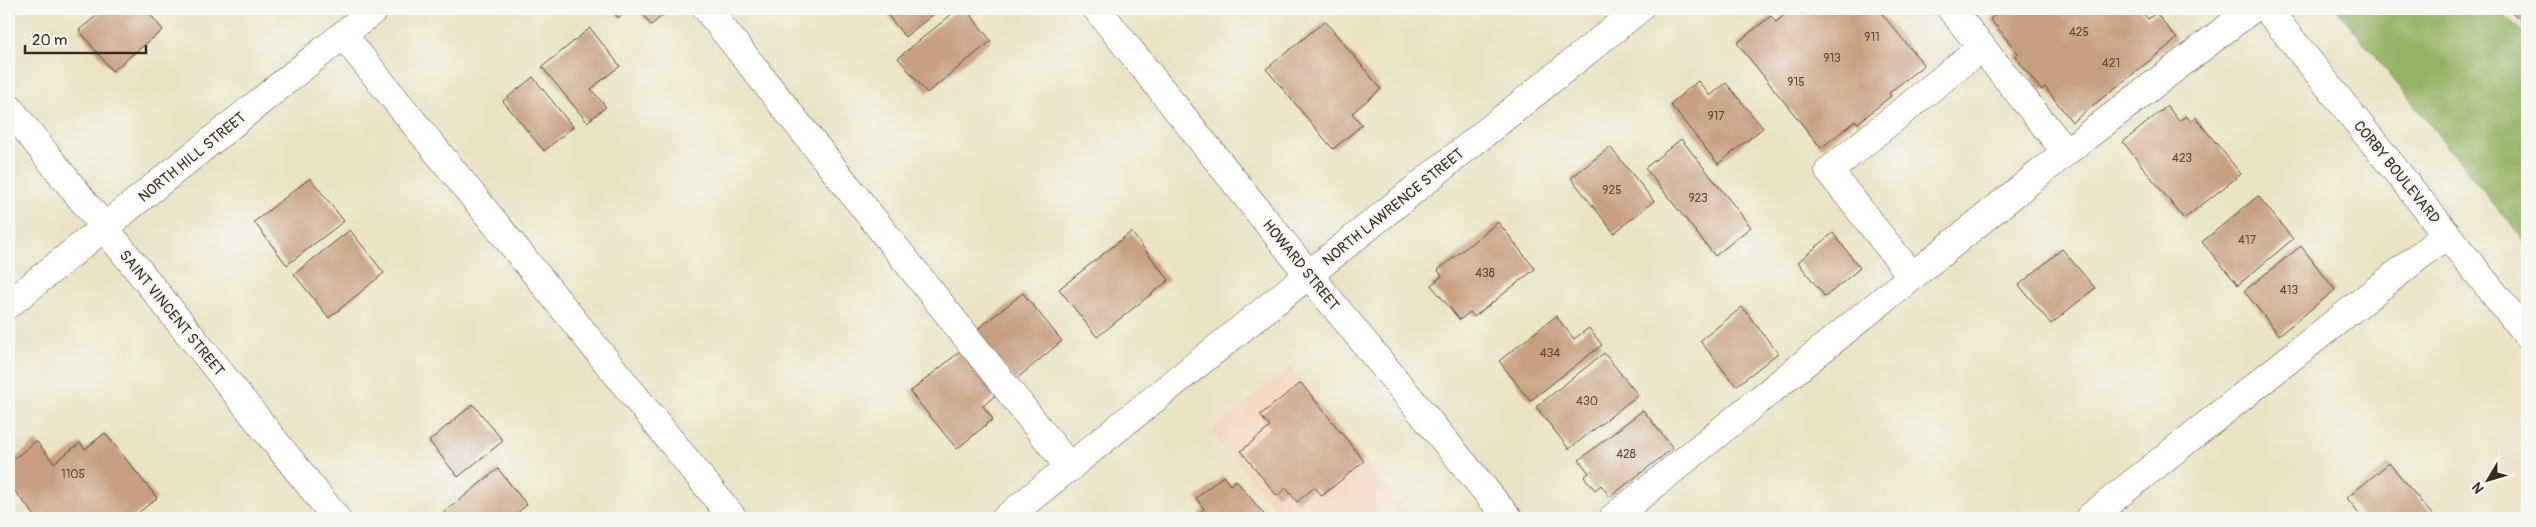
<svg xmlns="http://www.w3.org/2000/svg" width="2536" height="527" viewBox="0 0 2536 527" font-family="Pangolin,sans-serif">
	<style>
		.built { fill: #f3d4be }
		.forest { fill: #95b366; stroke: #686e42 }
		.building { fill: #c8a081 }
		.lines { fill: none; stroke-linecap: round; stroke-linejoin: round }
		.minor-casing { stroke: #554637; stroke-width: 29 }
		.minor { stroke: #fff; stroke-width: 28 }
		.labels { text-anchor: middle; stroke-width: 4.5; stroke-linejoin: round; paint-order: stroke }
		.number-label { font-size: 12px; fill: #5e4837 }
		.street-label { font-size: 15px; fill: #3b2a1e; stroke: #f6f6f2 }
	</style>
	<rect width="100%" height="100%" fill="#f6f6f2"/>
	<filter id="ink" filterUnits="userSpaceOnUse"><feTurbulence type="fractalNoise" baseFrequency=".02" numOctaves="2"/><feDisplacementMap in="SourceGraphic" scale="10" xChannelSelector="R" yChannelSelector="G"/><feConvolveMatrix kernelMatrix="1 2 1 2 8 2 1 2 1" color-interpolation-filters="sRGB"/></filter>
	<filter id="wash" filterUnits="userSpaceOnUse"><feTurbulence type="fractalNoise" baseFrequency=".0096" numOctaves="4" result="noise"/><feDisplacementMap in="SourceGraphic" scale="20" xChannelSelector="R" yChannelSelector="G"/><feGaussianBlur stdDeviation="1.12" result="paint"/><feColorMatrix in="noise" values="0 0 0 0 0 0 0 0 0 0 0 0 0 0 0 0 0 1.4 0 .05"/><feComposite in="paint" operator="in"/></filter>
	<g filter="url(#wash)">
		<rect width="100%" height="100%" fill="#ebe3c4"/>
		<polygon class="built" points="1290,367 1407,511 1397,518 1283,518 1212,431"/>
		<polygon class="forest" points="2337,9 2499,9 2527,37 2527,245"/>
		<g id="blocks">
			<g class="building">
				<polygon points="105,9 146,9 163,30 112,71 79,30"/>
				<polygon points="611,9 629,9 618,18"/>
				<polygon points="638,9 671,9 651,25"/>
				<polygon points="883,9 940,9 905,37"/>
				<polygon points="958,9 966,9 991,41 927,93 898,58"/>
				<polygon points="1787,9 1878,9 1924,65 1889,93 1891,96 1858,123 1855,121 1821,148 1737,43 1771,16 1776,22 1789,11"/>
				<polygon points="2002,9 2143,9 2141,11 2148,19 2156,13 2177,39 2072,122 2045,87 2041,90 2015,56 2018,53 1990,19"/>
				<polygon points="2509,9 2527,9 2527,27"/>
				<polygon points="1325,21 1381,89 1352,113 1362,125 1333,149 1266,69"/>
				<polygon points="590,28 620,66 591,89 606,107 587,122 542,67"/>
				<polygon points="533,77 573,127 544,151 503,101"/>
				<polygon points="1698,81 1710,96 1726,83 1763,128 1718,164 1670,104"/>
				<polygon points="2167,106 2179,121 2186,116 2191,121 2195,117 2241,174 2184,219 2123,142"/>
				<polygon points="1681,139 1751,227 1715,256 1645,168"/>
				<polygon points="1610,147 1654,201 1614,233 1571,178"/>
				<polygon points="310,178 344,221 287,265 254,222"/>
				<polygon points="2258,196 2293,239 2238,285 2202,242"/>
				<polygon points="1498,222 1535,269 1474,317 1470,312 1460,320 1431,285 1442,276 1438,270"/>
				<polygon points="350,230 384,273 329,318 294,274"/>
				<polygon points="1131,232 1169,280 1097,337 1059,289"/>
				<polygon points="1833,233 1860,268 1825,297 1798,262"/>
				<polygon points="2301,246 2335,290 2279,335 2244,291"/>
				<polygon points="2062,249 2095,288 2051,324 2019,285"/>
				<polygon points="1023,293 1062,341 1015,380 975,331"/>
				<polygon points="1742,307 1778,353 1736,386 1700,341"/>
				<polygon points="1556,316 1574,339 1589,328 1602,345 1530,401 1499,361"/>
				<polygon points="962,350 998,393 983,406 993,419 957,449 910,392"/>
				<polygon points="1604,353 1638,395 1569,449 1536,407"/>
				<polygon points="1301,383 1364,461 1322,496 1315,487 1297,502 1286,488 1277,496 1241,451 1270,427 1260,415"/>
				<polygon points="473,404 503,441 458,477 429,441"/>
				<polygon points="1643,410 1673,448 1610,497 1601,485 1595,490 1584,477 1589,473 1579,460"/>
				<polygon points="105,433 157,498 132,518 37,518 9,484 9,463 36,441 54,463 80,443 85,449"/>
				<polygon points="2389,463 2434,517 2433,518 2363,518 2347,498"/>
				<polygon points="498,469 527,505 511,518 437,518"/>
				<polygon points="1223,476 1230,485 1236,480 1267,518 1202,518 1199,514 1204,509 1196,498"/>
			</g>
		</g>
	</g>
	<g filter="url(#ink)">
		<use href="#blocks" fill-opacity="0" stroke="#554637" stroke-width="1"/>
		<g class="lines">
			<g class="minor-casing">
				<g id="minor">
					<polyline points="707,9 1070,468"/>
					<polyline points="1097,9 1309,275 1508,518"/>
					<polyline points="1951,9 2066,152"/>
					<polyline points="2267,9 2527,335"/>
					<polyline points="343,35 733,518"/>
					<polyline points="9,108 336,518"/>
					<polyline points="1912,276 1829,171 1982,47"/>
					<polyline points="9,304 375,9"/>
					<polyline points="1006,518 1639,9"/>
					<polyline points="1613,518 2066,152 2252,9"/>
					<polyline points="2089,518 2447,234"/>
				</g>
			</g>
			<use href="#minor" class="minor"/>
		</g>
	</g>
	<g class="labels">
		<g class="number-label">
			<text x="2079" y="36">425</text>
			<text x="1872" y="41">911</text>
			<text x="1832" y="62">913</text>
			<text x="2111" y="67">421</text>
			<text x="1796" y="86">915</text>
			<text x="1716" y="120">917</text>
			<text x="2182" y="162">423</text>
			<text x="1612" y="194">925</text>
			<text x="1698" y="202">923</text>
			<text x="2247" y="244">417</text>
			<text x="1485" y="277">438</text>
			<text x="2289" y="294">413</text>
			<text x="1550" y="357">434</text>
			<text x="1587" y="405">430</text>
			<text x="1626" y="458">428</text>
			<text x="73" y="478">1105</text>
		</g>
		<g class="street-label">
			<text transform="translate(192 157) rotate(-39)" y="5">NORTH HILL STREET</text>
			<text transform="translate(2397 172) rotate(51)" y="5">CORBY BOULEVARD</text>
			<text transform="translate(1393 207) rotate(-39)" y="5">NORTH LAWRENCE STREET</text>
			<text transform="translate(1301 265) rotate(51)" y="5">HOWARD STREET</text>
			<text transform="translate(172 313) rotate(51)" y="5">SAINT VINCENT STREET</text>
		</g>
	</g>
	<rect width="2536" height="527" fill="none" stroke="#f6f6f2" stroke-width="30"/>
	<g transform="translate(2488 480) rotate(232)" stroke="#f6f6f2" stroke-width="4" paint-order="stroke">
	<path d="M0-4L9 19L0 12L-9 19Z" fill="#3b2a1e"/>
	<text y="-8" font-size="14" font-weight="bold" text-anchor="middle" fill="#3b2a1e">N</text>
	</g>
	<path d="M25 45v8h121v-8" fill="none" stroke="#3b2a1e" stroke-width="2.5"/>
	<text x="32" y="45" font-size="15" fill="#3b2a1e" stroke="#f6f6f2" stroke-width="4" paint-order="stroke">20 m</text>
</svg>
